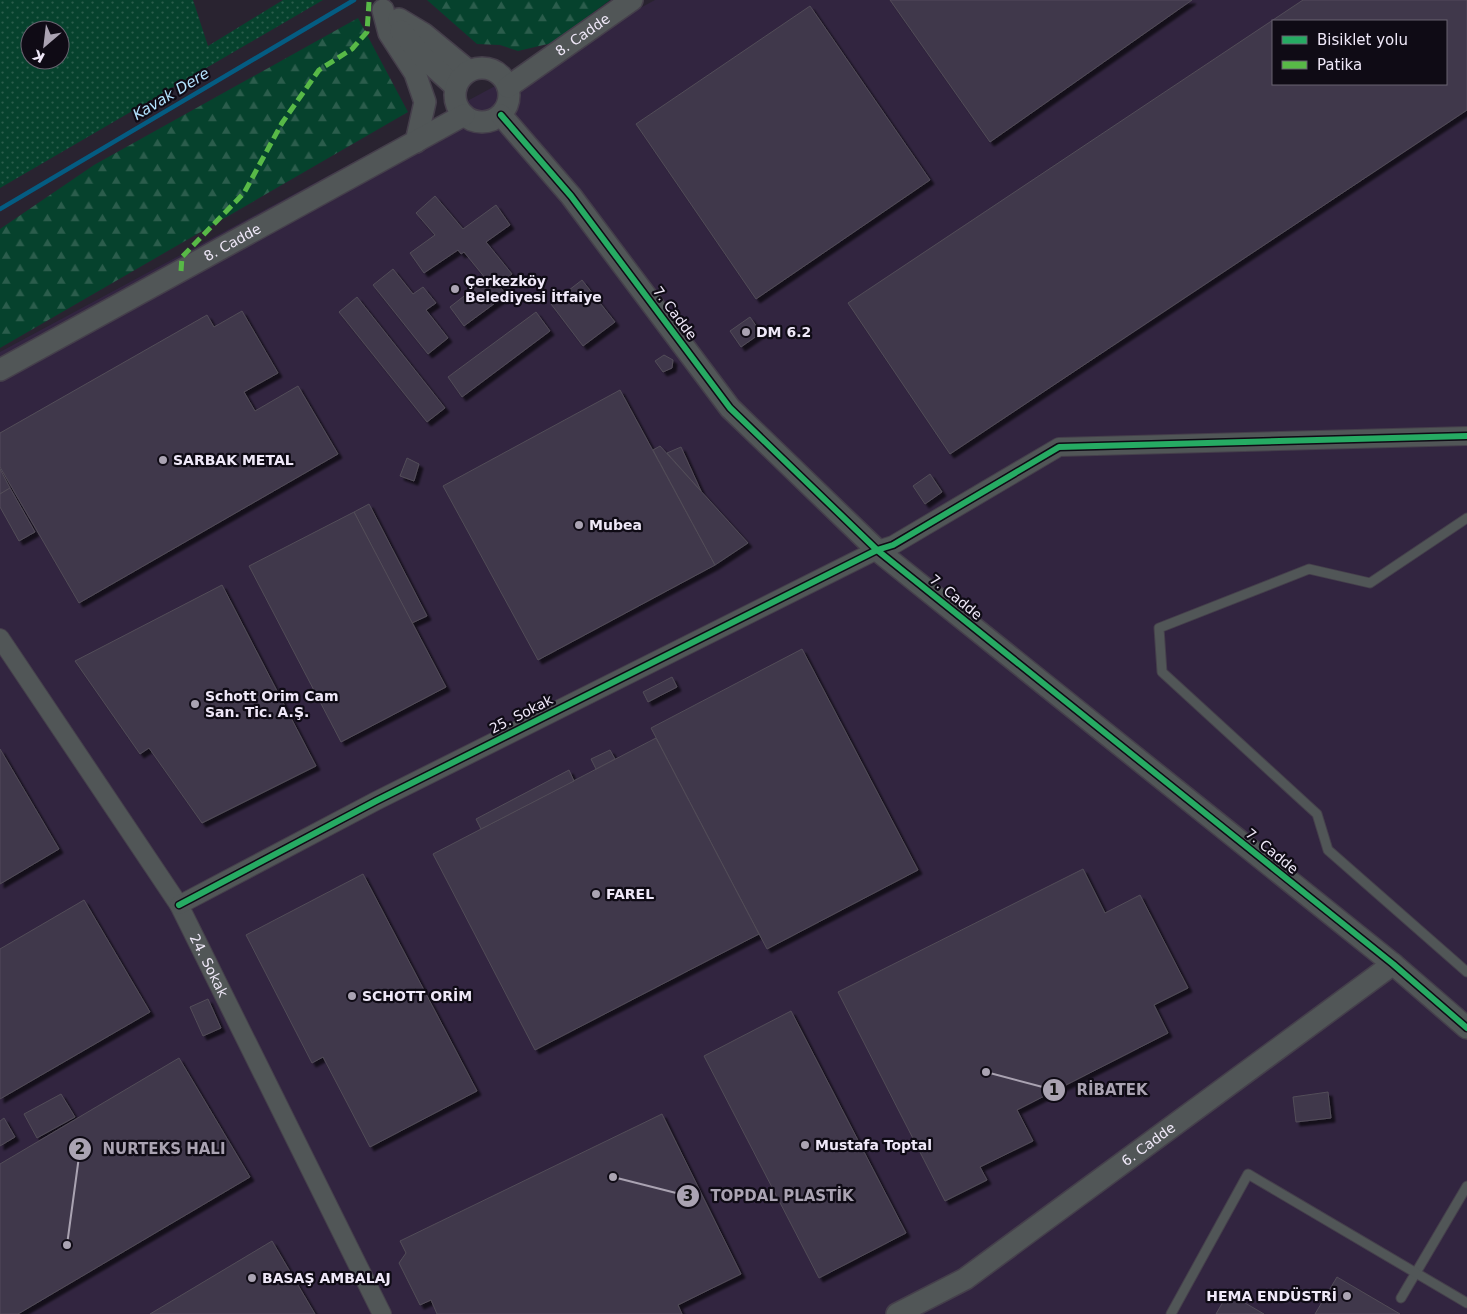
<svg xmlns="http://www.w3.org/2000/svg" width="1467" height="1314" viewBox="0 0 1467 1314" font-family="'DejaVu Sans',sans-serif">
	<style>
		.built { fill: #322540; fill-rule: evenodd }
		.grass { fill: url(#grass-dots); fill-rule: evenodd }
		.forest { fill: url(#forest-firs) }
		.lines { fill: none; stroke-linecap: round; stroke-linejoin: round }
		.stream { stroke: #045c82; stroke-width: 4.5 }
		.building { fill: #41374c; stroke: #524d58; fill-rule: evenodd; filter: url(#shadow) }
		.service-casing { stroke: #453f4b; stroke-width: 11 }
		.minor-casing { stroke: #453f4b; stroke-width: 20 }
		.tertiary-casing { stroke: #453f4b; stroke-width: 24 }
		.service { stroke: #515657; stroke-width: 9 }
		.minor { stroke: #515657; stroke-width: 18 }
		.tertiary { stroke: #515657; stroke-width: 21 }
		.quiet { stroke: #58b947; stroke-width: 5; stroke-dasharray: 10 5; stroke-linecap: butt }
		.cycleway-casing { stroke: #0f0b15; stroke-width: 9 }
		.cycleway { stroke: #26ab63; stroke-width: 6 }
		.poi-dot { fill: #aaa3b2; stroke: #0f0b15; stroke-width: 2 }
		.labels { text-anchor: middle; stroke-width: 4.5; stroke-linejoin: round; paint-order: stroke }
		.street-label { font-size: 14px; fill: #efe8f8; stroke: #0f0b15 }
		.poi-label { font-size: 14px; font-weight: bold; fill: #efe8f8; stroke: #0f0b15; text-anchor: start }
		.water-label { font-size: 15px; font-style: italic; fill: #b3e2fe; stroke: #0f0b15 }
		.leader { fill: none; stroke: #aaa3b2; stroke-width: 2 }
		.callout-dot { fill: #aaa3b2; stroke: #0f0b15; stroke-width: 2 }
		.mark-label { font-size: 15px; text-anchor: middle; font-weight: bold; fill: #111 }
		.callout-label { font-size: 15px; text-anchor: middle; font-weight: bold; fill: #aaa3b2; stroke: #0f0b15; stroke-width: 4.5; stroke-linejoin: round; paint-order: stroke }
	</style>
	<defs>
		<pattern id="grass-dots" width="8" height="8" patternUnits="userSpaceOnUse" patternTransform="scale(1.25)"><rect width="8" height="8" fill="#06422d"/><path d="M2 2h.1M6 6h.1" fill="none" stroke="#2b5d4c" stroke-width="1.8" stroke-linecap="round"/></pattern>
		<pattern id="forest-firs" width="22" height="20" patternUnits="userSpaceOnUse" patternTransform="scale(1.25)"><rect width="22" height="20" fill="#06422d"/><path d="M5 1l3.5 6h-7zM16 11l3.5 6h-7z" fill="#2b5d4c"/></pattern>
		<filter id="shadow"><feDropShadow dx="4" dy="4" stdDeviation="1" flood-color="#0009"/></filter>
	</defs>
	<rect width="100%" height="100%" fill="#292330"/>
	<path class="built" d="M655 0H1467V1314H0V352ZM1273 21H1446V84H1273Z"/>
	<path class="grass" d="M0 0H193L208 46 283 0H323L0 188ZM30 30H60V60H30Z"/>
	<g class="forest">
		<polygon points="427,0 610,0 552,43 518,51 500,45 477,44"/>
		<polygon points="358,18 408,112 0,348 0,229 94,165"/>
	</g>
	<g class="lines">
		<polyline class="stream" points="0,209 354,0"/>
	</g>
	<g class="building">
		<polygon points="890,0 1192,0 990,142"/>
		<path d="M1303 0H1467V110L950 454 848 303ZM1273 21H1446V84H1273Z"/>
		<polygon points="810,6 930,180 756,299 636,124"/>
		<polygon points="435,196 463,229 496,205 510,225 486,242 512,274 499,285 506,295 464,326 450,307 486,279 464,252 461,254 458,250 424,273 410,253 435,235 416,213"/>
		<polygon points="393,269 413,294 423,287 436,303 426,310 448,338 428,354 373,285"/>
		<polygon points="582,280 615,322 583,346 551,304"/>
		<polygon points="357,297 445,408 427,422 339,312"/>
		<polygon points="242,311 278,373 244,392 255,411 298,386 338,454 79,603 0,467 0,433 207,315 214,327"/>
		<polygon points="536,312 550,331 462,397 448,377"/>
		<polygon points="750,317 761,333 741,347 730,331"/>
		<polygon points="664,355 673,360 672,368 663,372 655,361"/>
		<polygon points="620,390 715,565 538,660 443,486"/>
		<polygon points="660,446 748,543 715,565 653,450"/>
		<polygon points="681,447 701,491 667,453"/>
		<polygon points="407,458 419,464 414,481 400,476"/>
		<polygon points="0,469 10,488 0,494"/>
		<polygon points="930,474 942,492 925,504 913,486"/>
		<polygon points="10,488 35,532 19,541 0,507 0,494"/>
		<polygon points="369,504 427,616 412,623 354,512"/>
		<polygon points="354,512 446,687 341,742 249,566"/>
		<polygon points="222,585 316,766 202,823 149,748 140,754 75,661"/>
		<polygon points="802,649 918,870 767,949 651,728"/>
		<polygon points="672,677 677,687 648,702 643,692"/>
		<polygon points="656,738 759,934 535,1050 433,854"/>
		<polygon points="0,749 59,849 0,884"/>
		<polygon points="610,750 615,759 596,769 591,759"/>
		<polygon points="569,770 574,781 481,829 476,819"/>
		<polygon points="1083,869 1105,913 1140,895 1188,988 1154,1005 1168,1033 1017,1110 1033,1141 980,1167 987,1180 945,1201 838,992"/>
		<polygon points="363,874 477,1091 370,1147 323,1057 312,1063 246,935"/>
		<polygon points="84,900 150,1012 0,1099 0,949"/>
		<polygon points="208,999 221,1028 203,1036 190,1007"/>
		<polygon points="791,1011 906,1233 819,1278 704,1056"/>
		<polygon points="179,1058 250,1177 18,1314 0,1314 0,1164"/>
		<polygon points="1328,1092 1331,1118 1296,1122 1293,1097"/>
		<polygon points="61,1094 75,1117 37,1138 24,1114"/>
		<polygon points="662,1114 741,1274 678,1305 682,1314 437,1314 431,1300 420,1305 399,1263 406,1253 400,1241"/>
		<polygon points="4,1118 15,1137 0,1146 0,1121"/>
		<polygon points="272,1241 315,1314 150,1314"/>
		<polygon points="1337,1277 1400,1314 1315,1314"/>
		<polygon points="1228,1293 1264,1314 1216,1314"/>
	</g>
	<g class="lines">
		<g class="service-casing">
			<g id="service">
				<polyline points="1467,518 1370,583 1309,569 1159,628 1162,672 1317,814 1328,850 1467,972"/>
				<polyline points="1401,1298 1467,1186"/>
				<polyline points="1171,1314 1248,1174 1467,1303"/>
			</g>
		</g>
		<g class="minor-casing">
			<g id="minor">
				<path id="s1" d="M0 638 179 905 382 1314"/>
				<polyline points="179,905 376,801 877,550 893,545 1059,447 1467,436"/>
			</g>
		</g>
		<g class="tertiary-casing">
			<g id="tertiary">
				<polyline points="383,10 389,33 415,73 425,102 416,142"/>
				<polyline points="399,19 424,34 469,71"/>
				<polyline points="401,31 424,58 456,87"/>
				<circle cx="482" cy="95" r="27"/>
				<path id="s2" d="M508 87 632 0"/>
				<polyline points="501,115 571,196 730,408 877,550 1393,964 1467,1028"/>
				<path id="s3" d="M0 370 464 115"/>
				<path id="s4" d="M897 1314 965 1279 1393 964"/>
			</g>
		</g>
		<use href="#service" class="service"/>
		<use href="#minor" class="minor"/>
		<use href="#tertiary" class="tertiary"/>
		<polyline class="quiet" points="181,271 182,257 244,193 282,123 319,70 352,49 367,32 369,2"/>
		<g class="cycleway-casing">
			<g id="cycleway">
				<polyline points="501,115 571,196 730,408 877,550 1393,964 1467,1028"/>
				<polyline points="179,905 376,801 877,550 893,545 1059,447 1467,436"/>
			</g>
		</g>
		<use href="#cycleway" class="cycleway"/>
	</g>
	<g class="poi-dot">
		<circle cx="455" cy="289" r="5"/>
		<circle cx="746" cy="332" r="5"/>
		<circle cx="163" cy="460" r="5"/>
		<circle cx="579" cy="525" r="5"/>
		<circle cx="195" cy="704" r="5"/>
		<circle cx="596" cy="894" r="5"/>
		<circle cx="352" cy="996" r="5"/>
		<circle cx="805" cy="1145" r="5"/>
		<circle cx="252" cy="1278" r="5"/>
		<circle cx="1347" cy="1296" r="5"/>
	</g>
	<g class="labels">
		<g class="street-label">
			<text dy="5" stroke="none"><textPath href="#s2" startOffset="91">8. Cadde</textPath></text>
			<text dy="5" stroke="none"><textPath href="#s3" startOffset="265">8. Cadde</textPath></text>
			<text transform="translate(675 313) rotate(53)" y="5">7. Cadde</text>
			<text transform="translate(956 597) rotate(39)" y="5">7. Cadde</text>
			<text transform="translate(521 714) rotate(-27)" y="5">25. Sokak</text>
			<text transform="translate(1272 851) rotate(39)" y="5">7. Cadde</text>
			<text dy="5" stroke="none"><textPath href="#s1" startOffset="389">24. Sokak</textPath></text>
			<text dy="5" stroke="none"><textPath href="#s4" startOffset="304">6. Cadde</textPath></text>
		</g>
		<g class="poi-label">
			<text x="465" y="286">Çerkezköy<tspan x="465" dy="16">Belediyesi İtfaiye</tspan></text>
			<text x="756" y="337">DM 6.2</text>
			<text x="173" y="465">SARBAK METAL</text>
			<text x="589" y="530">Mubea</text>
			<text x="205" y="701">Schott Orim Cam<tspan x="205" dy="16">San. Tic. A.Ş.</tspan></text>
			<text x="606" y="899">FAREL</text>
			<text x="362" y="1001">SCHOTT ORİM</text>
			<text x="815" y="1150">Mustafa Toptal</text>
			<text x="262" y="1283">BASAŞ AMBALAJ</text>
			<text x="1337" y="1301" text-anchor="end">HEMA ENDÜSTRİ</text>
		</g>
		<g class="water-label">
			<text transform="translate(171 94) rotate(-31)" y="5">Kavak Dere</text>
		</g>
	</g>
	<path class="leader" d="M986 1072L1054 1090M67 1245L80 1149M613 1177L688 1196"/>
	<g class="callout-dot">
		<circle cx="986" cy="1072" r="5"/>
		<circle cx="67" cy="1245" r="5"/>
		<circle cx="613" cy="1177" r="5"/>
		<circle cx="1054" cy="1090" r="12"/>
		<circle cx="80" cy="1149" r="12"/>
		<circle cx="688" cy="1196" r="12"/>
	</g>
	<g class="mark-label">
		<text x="1054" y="1095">1</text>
		<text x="80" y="1154">2</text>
		<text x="688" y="1201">3</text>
	</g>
	<g class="callout-label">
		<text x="1112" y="1095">RİBATEK</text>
		<text x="164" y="1154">NURTEKS HALI</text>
		<text x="782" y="1201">TOPDAL PLASTİK</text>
	</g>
	<rect x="1272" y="20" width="175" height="65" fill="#0f0b15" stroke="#696370"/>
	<rect x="1282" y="36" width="25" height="8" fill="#26ab63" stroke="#696370"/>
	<text x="1317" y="45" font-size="15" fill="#efe8f8">Bisiklet yolu</text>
	<rect x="1282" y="61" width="25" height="8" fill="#58b947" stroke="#696370"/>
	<text x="1317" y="70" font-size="15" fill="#efe8f8">Patika</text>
	<g transform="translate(45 45) rotate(208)"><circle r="24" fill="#0f0b15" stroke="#696370"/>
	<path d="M0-4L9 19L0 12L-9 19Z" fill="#aaa3b2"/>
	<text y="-8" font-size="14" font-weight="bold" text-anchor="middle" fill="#efe8f8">K</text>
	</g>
</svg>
